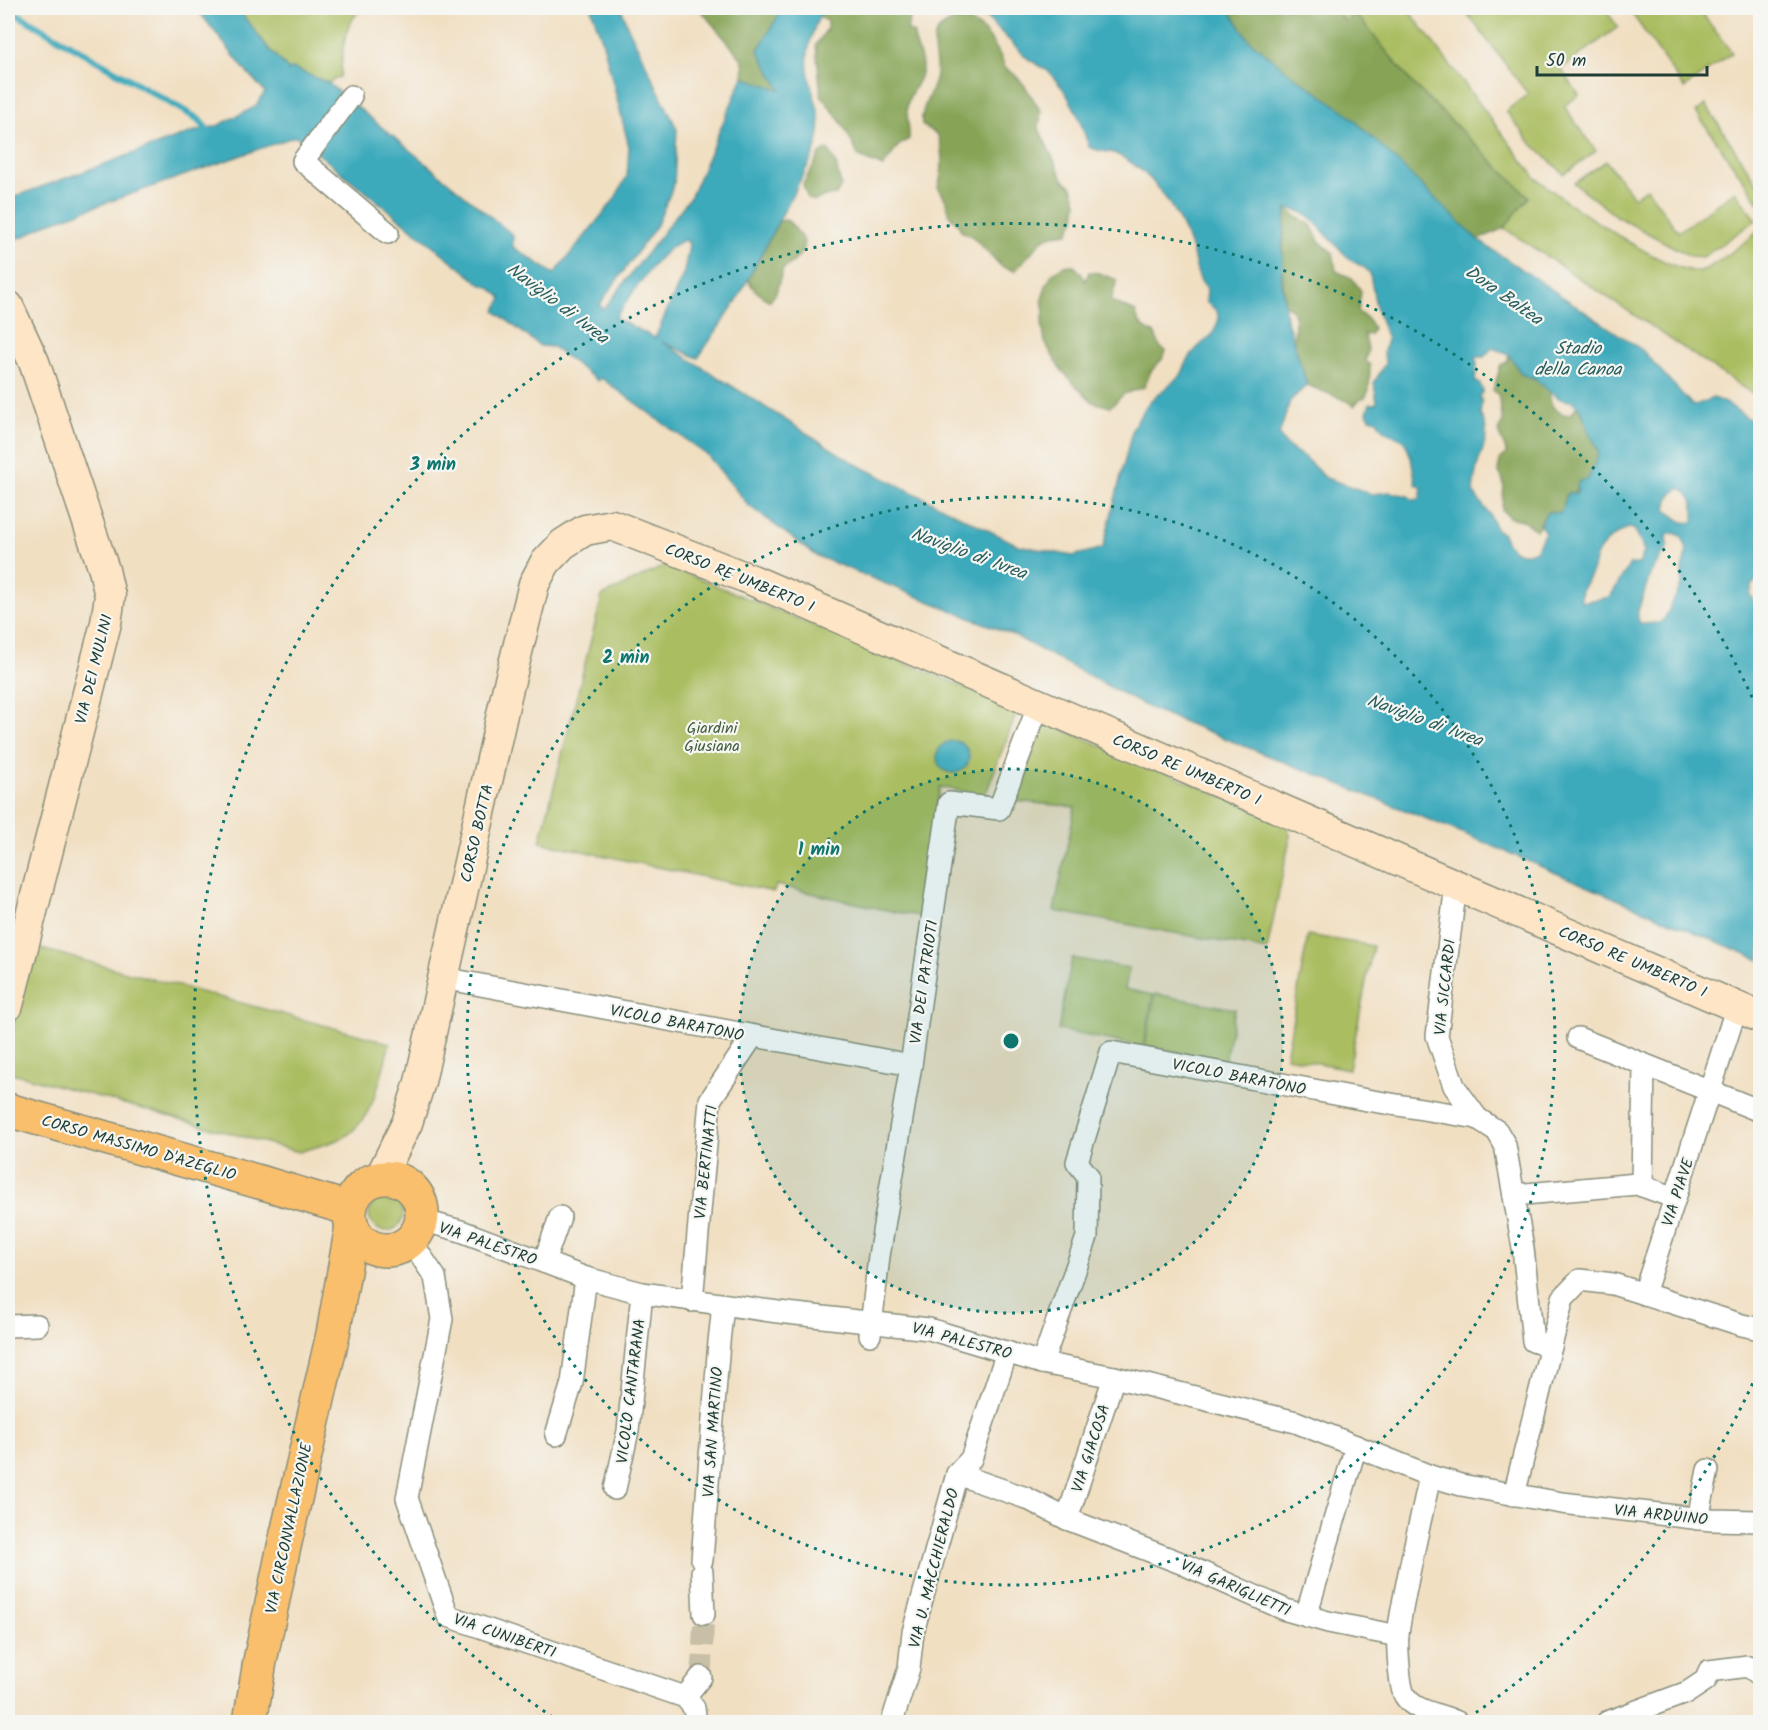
<svg xmlns="http://www.w3.org/2000/svg" width="1768" height="1730" viewBox="0 0 1768 1730" font-family="Kalam,sans-serif">
	<style>
		.green { fill: #aabd61; stroke: #647d4a; stroke-width: 1.5 }
		.forest { fill: #87a457; stroke: #537046; stroke-width: 1.5 }
		.water { fill: #3daabc; stroke: #2e7478; stroke-width: 1.5; fill-rule: evenodd }
		.lines { fill: none; stroke-linecap: round; stroke-linejoin: round }
		.stream { stroke: #3daabc; stroke-width: 7 }
		.street-tunnel { stroke: #c7bfa6; stroke-width: 21; stroke-dasharray: 21 10; stroke-linecap: butt }
		.street-casing { stroke: #888e7b; stroke-width: 24 }
		.secondary-casing { stroke: #888e7b; stroke-width: 33 }
		.primary-casing { stroke: #888e7b; stroke-width: 36 }
		.street { stroke: #fff; stroke-width: 21 }
		.secondary { stroke: #fde5c5; stroke-width: 30 }
		.primary { stroke: #f9bf6d; stroke-width: 33 }
		.ring { fill: none; stroke: #0f766e; stroke-width: 3; stroke-dasharray: 3 6 }
		.labels { text-anchor: middle; stroke-width: 4.5; stroke-linejoin: round; paint-order: stroke }
		.street-label { font-size: 16px; fill: #1f3d34; stroke: #f6f6f2 }
		.park-label { font-size: 16px; fill: #425d3f; stroke: #f6f6f2 }
		.water-label { font-size: 18px; font-style: italic; fill: #285e5d; stroke: #f6f6f2 }
		.centre { fill: #0f766e; stroke: #f6f6f2; stroke-width: 3 }
		.ring-label { font-size: 18px; text-anchor: middle; font-weight: bold; fill: #0f766e; stroke: #f6f6f2; stroke-width: 4.5; stroke-linejoin: round; paint-order: stroke }
	</style>
	<rect width="100%" height="100%" fill="#f6f6f2"/>
	<filter id="ink" filterUnits="userSpaceOnUse"><feTurbulence type="fractalNoise" baseFrequency=".0167" numOctaves="2"/><feDisplacementMap in="SourceGraphic" scale="12" xChannelSelector="R" yChannelSelector="G"/><feConvolveMatrix kernelMatrix="1 2 1 2 8 2 1 2 1" color-interpolation-filters="sRGB"/></filter>
	<filter id="wash" filterUnits="userSpaceOnUse"><feTurbulence type="fractalNoise" baseFrequency=".008" numOctaves="4" result="noise"/><feDisplacementMap in="SourceGraphic" scale="24" xChannelSelector="R" yChannelSelector="G"/><feGaussianBlur stdDeviation="1.35" result="paint"/><feColorMatrix in="noise" values="0 0 0 0 0 0 0 0 0 0 0 0 0 0 0 0 0 1.4 0 .05"/><feComposite in="paint" operator="in"/></filter>
	<g filter="url(#wash)">
		<rect width="100%" height="100%" fill="#f1dfc2"/>
		<g class="green">
			<path d="M237 8H362C341 28 344 50 340 77L328 83 293 68 289 70 269 49Z"/>
			<path d="M1331 8H1407L1535 177C1559 198 1670 276 1700 271 1711 269 1749 239 1760 230V399L1504 228 1528 196 1413 84 1356 15 1345 21Z"/>
			<polygon points="1463,8 1604,8 1618,27 1561,69 1579,95 1564,106 1596,151 1564,174 1530,142 1506,111 1528,94"/>
			<polygon points="1628,8 1698,8 1732,53 1684,88"/>
			<polygon points="1706,105 1760,188 1760,204 1696,112"/>
			<polygon points="1606,161 1634,197 1647,188 1678,232 1735,191 1756,220 1703,257 1690,256 1616,216 1574,183"/>
			<polygon points="666,565 1018,709 985,796 940,787 920,916 895,912 776,885 774,892 540,842 602,596"/>
			<polygon points="1045,722 1287,823 1290,835 1289,843 1267,950 1054,911 1075,807 1014,801"/>
			<polygon points="1308,935 1373,946 1349,1069 1286,1057"/>
			<path d="M34 947 390 1043C381 1074 375 1119 344 1137 330 1144 314 1147 299 1152L8 1072V1044Z"/>
			<polygon points="1072,958 1129,968 1125,989 1153,995 1143,1047 1058,1030"/>
			<polygon points="1155,994 1235,1009 1225,1061 1145,1046"/>
			<circle cx="386" cy="1214" r="17"/>
		</g>
		<g class="forest">
			<polygon points="699,8 783,8 758,50 781,91 743,77 744,65 741,58"/>
			<path d="M823 8H911L912 10 907 30 914 34C914 46 922 55 922 66 923 78 912 89 908 101 905 113 910 126 909 139L899 145 883 167 859 157 843 125 821 95 816 45 827 29V21L819 17Z"/>
			<polygon points="1228,8 1331,8 1345,21 1356,14 1413,84 1529,197 1504,228 1478,240 1422,186 1249,40"/>
			<path d="M957 19C963 20 971 22 976 25 988 32 1001 54 1005 68 1025 80 1028 93 1041 111L1039 129 1063 179 1072 187 1077 201 1075 219 1068 233 1052 235 1043 239 1015 271 1002 267 972 236 961 231 958 223C946 215 950 212 946 201 944 196 941 192 938 187 944 169 943 153 938 135L922 125C920 106 934 92 936 74 938 62 931 49 935 36 938 27 950 23 957 19Z"/>
			<polygon points="828,149 836,164 841,186 836,195 824,196 815,201 808,199 803,184 820,154"/>
			<path d="M1287 208 1295 216 1311 225 1319 241 1333 253 1336 271 1352 278 1361 291 1358 312 1368 319 1373 328 1370 335 1364 334 1368 349 1366 361 1370 365 1369 390 1365 398 1359 400 1354 406 1347 401 1307 385 1294 342 1295 319 1292 309 1285 305C1281 272 1282 241 1287 208Z"/>
			<path d="M786 220C795 225 797 233 804 241 803 255 795 262 783 269L776 293 770 301C761 297 752 288 748 280L779 221Z"/>
			<path d="M1073 265 1081 273 1085 281 1089 272 1099 273 1117 280 1111 301 1136 312C1137 324 1145 329 1155 334L1160 347 1166 351 1163 358 1151 371 1144 387 1124 394 1110 407 1093 402 1075 385 1059 367 1045 342 1042 324 1044 312 1042 298 1046 286 1052 274 1063 266Z"/>
			<path d="M1509 354 1521 374 1536 380 1550 391C1549 405 1554 412 1568 415L1573 412 1577 405C1581 410 1598 447 1598 453 1598 460 1592 473 1588 480 1585 481 1570 496 1567 500 1564 503 1563 509 1561 513L1547 512 1536 530 1521 520 1509 517 1502 510C1502 495 1508 484 1498 471L1500 460 1506 454C1506 444 1500 440 1498 431L1503 421 1498 394 1493 390 1501 365 1507 362Z"/>
		</g>
		<g class="water">
			<path d="M196 8H237L269 49 289 70 287 72 293 68 328 83 513 235V247L554 274 614 200 627 176 629 147 603 43 591 8H621L627 25 677 129 674 184 657 225 599 305 604 309 691 196 743 77 781 90 758 50 783 8H823C814 27 805 49 808 70 814 109 828 114 813 156L737 300 698 358 662 342 854 463 1018 545 1073 556 1103 548 1133 427 1149 402 1181 375 1188 360 1197 348 1213 334 1219 319 1217 311 1206 302 1207 289C1195 277 1196 262 1191 247 1177 210 1153 171 1116 154 1108 150 1101 153 1089 147L1077 113 1064 90 1048 71 1028 59 977 8H1228L1249 40 1287 71 1346 112 1478 240 1642 350 1693 406 1713 398 1728 404 1760 427V583L1754 582 1750 594 1755 604H1760V960L1462 833 1149 708 1013 635 817 556 749 506 708 456 601 378 598 381 553 347 540 346 495 311 502 298 489 287 482 285 296 136 46 224 25 236 8 241V199L195 131 217 126 255 107 265 92 245 70ZM1287 208 1301 212 1311 218 1349 259 1365 268 1370 274 1376 307 1387 339 1384 351 1385 364 1374 383 1377 402 1375 404 1370 403 1367 413 1370 418 1377 420 1383 430 1405 441 1411 458 1416 484 1422 488 1420 499 1413 500 1408 496 1390 492 1372 494 1326 478 1304 457 1287 446 1279 435 1290 401 1307 385 1286 317 1281 275 1283 267 1282 242ZM686 240 689 245 684 272 655 338 615 318C631 297 662 244 686 240ZM1492 348 1509 354 1521 374 1536 380 1555 396 1563 400 1572 401 1582 411 1588 430 1598 449V455L1588 479 1579 481 1577 486 1578 491 1574 494 1570 492 1567 495 1561 513 1547 512 1540 525 1545 532 1536 550 1528 553H1520L1512 549 1507 543 1503 534 1496 529 1490 515 1473 492C1474 483 1475 475 1477 467 1482 449 1493 432 1480 415L1482 402 1480 396 1483 391 1480 384 1475 381 1477 364 1475 357H1484ZM1681 488C1694 498 1696 506 1693 522 1679 525 1677 516 1666 510 1667 499 1672 492 1681 488ZM1628 528 1634 529C1637 534 1643 547 1644 552L1639 564H1630L1610 597 1581 602C1580 587 1586 584 1592 571 1594 567 1594 561 1596 557 1601 543 1615 535 1628 528ZM1675 533 1682 537 1687 550 1682 569V584L1664 619 1659 623 1641 624 1638 619V611L1651 572 1668 547 1667 535Z"/>
			<circle cx="953" cy="757" r="16"/>
		</g>
		<g class="lines">
			<polyline class="stream" points="8,9 198,119 211,134"/>
		</g>
	</g>
	<g filter="url(#ink)">
		<g class="lines">
			<polyline class="street-tunnel" points="701,1677 704,1614"/>
			<g class="street-casing">
				<g id="street">
					<polyline points="351,96 303,161 388,233"/>
					<polyline points="1456,885 1437,1036 1454,1086 1477,1118 1497,1131 1505,1145 1523,1248 1533,1341 1551,1347"/>
					<polyline points="443,978 911,1065"/>
					<polyline points="1578,1038 1760,1111"/>
					<polyline points="1642,1186 1644,1065"/>
					<polyline points="1514,1195 1637,1184 1675,1198"/>
					<polyline points="421,1220 461,1231 586,1278 642,1293 778,1312 929,1329 1042,1363 1114,1377 1296,1422 1430,1476 1461,1485 1562,1503 1711,1520 1760,1521"/>
					<polyline points="410,1240 435,1277 442,1319 407,1498 448,1616 685,1697 694,1708 696,1722"/>
					<polyline points="544,1262 560,1217"/>
					<polyline points="1644,1294 1737,1006"/>
					<polyline points="692,1301 710,1100 753,1036"/>
					<polyline points="8,1326 37,1325"/>
					<polyline points="870,1335 879,1256 911,1065 949,803 999,809 1039,704"/>
					<polyline points="1042,1363 1087,1237 1088,1176 1077,1162 1111,1052 1367,1100 1477,1118"/>
					<polyline points="556,1435 572,1383 586,1278"/>
					<polyline points="957,1474 1026,1498 1067,1519 1181,1563 1286,1610 1328,1622 1398,1636"/>
					<path d="M1430 1476C1419 1528 1406 1580 1398 1633 1397 1644 1399 1687 1405 1696 1416 1713 1439 1713 1457 1722"/>
					<polyline points="615,1489 628,1431 642,1293"/>
					<polyline points="1514,1495 1563,1298 1580,1280 1613,1284 1742,1325 1760,1329"/>
					<polyline points="1067,1519 1114,1377"/>
					<polyline points="1698,1519 1708,1470"/>
					<polyline points="702,1560 719,1342 723,1305"/>
					<polyline points="702,1572 704,1614"/>
					<polyline points="1306,1616 1356,1446"/>
					<polyline points="685,1697 701,1677"/>
					<polyline points="892,1722 909,1668 913,1632 957,1474 971,1459 1007,1352"/>
					<polyline points="1607,1722 1688,1692 1706,1680 1709,1671 1748,1666 1760,1675"/>
				</g>
			</g>
			<g class="secondary-casing">
				<g id="secondary">
					<polyline points="8,306 34,362 104,570 110,596 106,623 8,1005"/>
					<polyline points="380,1178 407,1123 420,1082 507,692 534,584 545,563 563,544 585,530 612,525 752,580 1760,1017"/>
				</g>
			</g>
			<g class="primary-casing">
				<g id="primary">
					<polyline points="8,1110 270,1185 350,1209"/>
					<circle cx="386" cy="1214" r="36"/>
					<polyline points="250,1722 260,1661 283,1551 333,1334 352,1226"/>
				</g>
			</g>
			<use href="#street" class="street"/>
			<use href="#secondary" class="secondary"/>
			<use href="#primary" class="primary"/>
		</g>
	</g>
	<circle cx="1011" cy="1041" r="272" fill="#0f766e" fill-opacity=".12"/>
	<g class="ring">
		<circle cx="1011" cy="1041" r="272"/>
		<circle cx="1011" cy="1041" r="544"/>
		<path d="M1760 1367A817 817 0 0 1 1462 1722M560 1722A817 817 0 1 1 1760 715"/>
	</g>
	<g class="labels">
		<g class="street-label">
			<text transform="translate(740 577) rotate(22)" y="6">CORSO RE UMBERTO I</text>
			<text transform="translate(93 669) rotate(-76)" y="6">VIA DEI MULINI</text>
			<text transform="translate(1187 769) rotate(23)" y="6">CORSO RE UMBERTO I</text>
			<text transform="translate(476 833) rotate(-77)" y="6">CORSO BOTTA</text>
			<text transform="translate(1633 961) rotate(23)" y="6">CORSO RE UMBERTO I</text>
			<text transform="translate(923 982) rotate(-82)" y="6">VIA DEI PATRIOTI</text>
			<text transform="translate(1444 987) rotate(-84)" y="6">VIA SICCARDI</text>
			<text transform="translate(677 1022) rotate(11)" y="6">VICOLO BARATONO</text>
			<text transform="translate(1239 1076) rotate(11)" y="6">VICOLO BARATONO</text>
			<text transform="translate(139 1147) rotate(16)" y="6">CORSO MASSIMO D'AZEGLIO</text>
			<text transform="translate(705 1162) rotate(-84)" y="6">VIA BERTINATTI</text>
			<text transform="translate(1677 1192) rotate(-72)" y="6">VIA PIAVE</text>
			<text transform="translate(488 1243) rotate(19)" y="6">VIA PALESTRO</text>
			<text transform="translate(962 1340) rotate(15)" y="6">VIA PALESTRO</text>
			<text transform="translate(630 1391) rotate(-83)" y="6">VICOLO CANTARANA</text>
			<text transform="translate(712 1432) rotate(-86)" y="6">VIA SAN MARTINO</text>
			<text transform="translate(1090 1448) rotate(-72)" y="6">VIA GIACOSA</text>
			<text transform="translate(1661 1514) rotate(6)" y="6">VIA ARDUINO</text>
			<text transform="translate(288 1528) rotate(-78)" y="6">VIA CIRCONVALLAZIONE</text>
			<text transform="translate(933 1568) rotate(-76)" y="6">VIA U. MACCHIERALDO</text>
			<text transform="translate(1236 1587) rotate(24)" y="6">VIA GARIGLIETTI</text>
			<text transform="translate(505 1635) rotate(19)" y="6">VIA CUNIBERTI</text>
		</g>
		<g class="park-label">
			<text x="712" y="733">Giardini<tspan x="712" dy="18">Giusiana</tspan></text>
		</g>
		<g class="water-label">
			<text transform="translate(1504 295) rotate(35)" y="6">Dora Baltea</text>
			<text transform="translate(558 303) rotate(37)" y="6">Naviglio di Ivrea</text>
			<text x="1578" y="354">Stadio<tspan x="1578" dy="21">della Canoa</tspan></text>
			<text transform="translate(969 553) rotate(20)" y="6">Naviglio di Ivrea</text>
			<text transform="translate(1425 720) rotate(20)" y="6">Naviglio di Ivrea</text>
		</g>
	</g>
	<circle cx="1011" cy="1041" r="9" class="centre"/>
	<g class="ring-label">
		<text x="433" y="470">3 min</text>
		<text x="626" y="663">2 min</text>
		<text x="819" y="855">1 min</text>
	</g>
	<rect width="1768" height="1730" fill="none" stroke="#f6f6f2" stroke-width="30"/>
	<path d="M1537 66v9h170v-9" fill="none" stroke="#1f3d34" stroke-width="3"/>
	<text x="1546" y="66" font-size="18" fill="#1f3d34" stroke="#f6f6f2" stroke-width="4.5" paint-order="stroke">50 m</text>
</svg>
